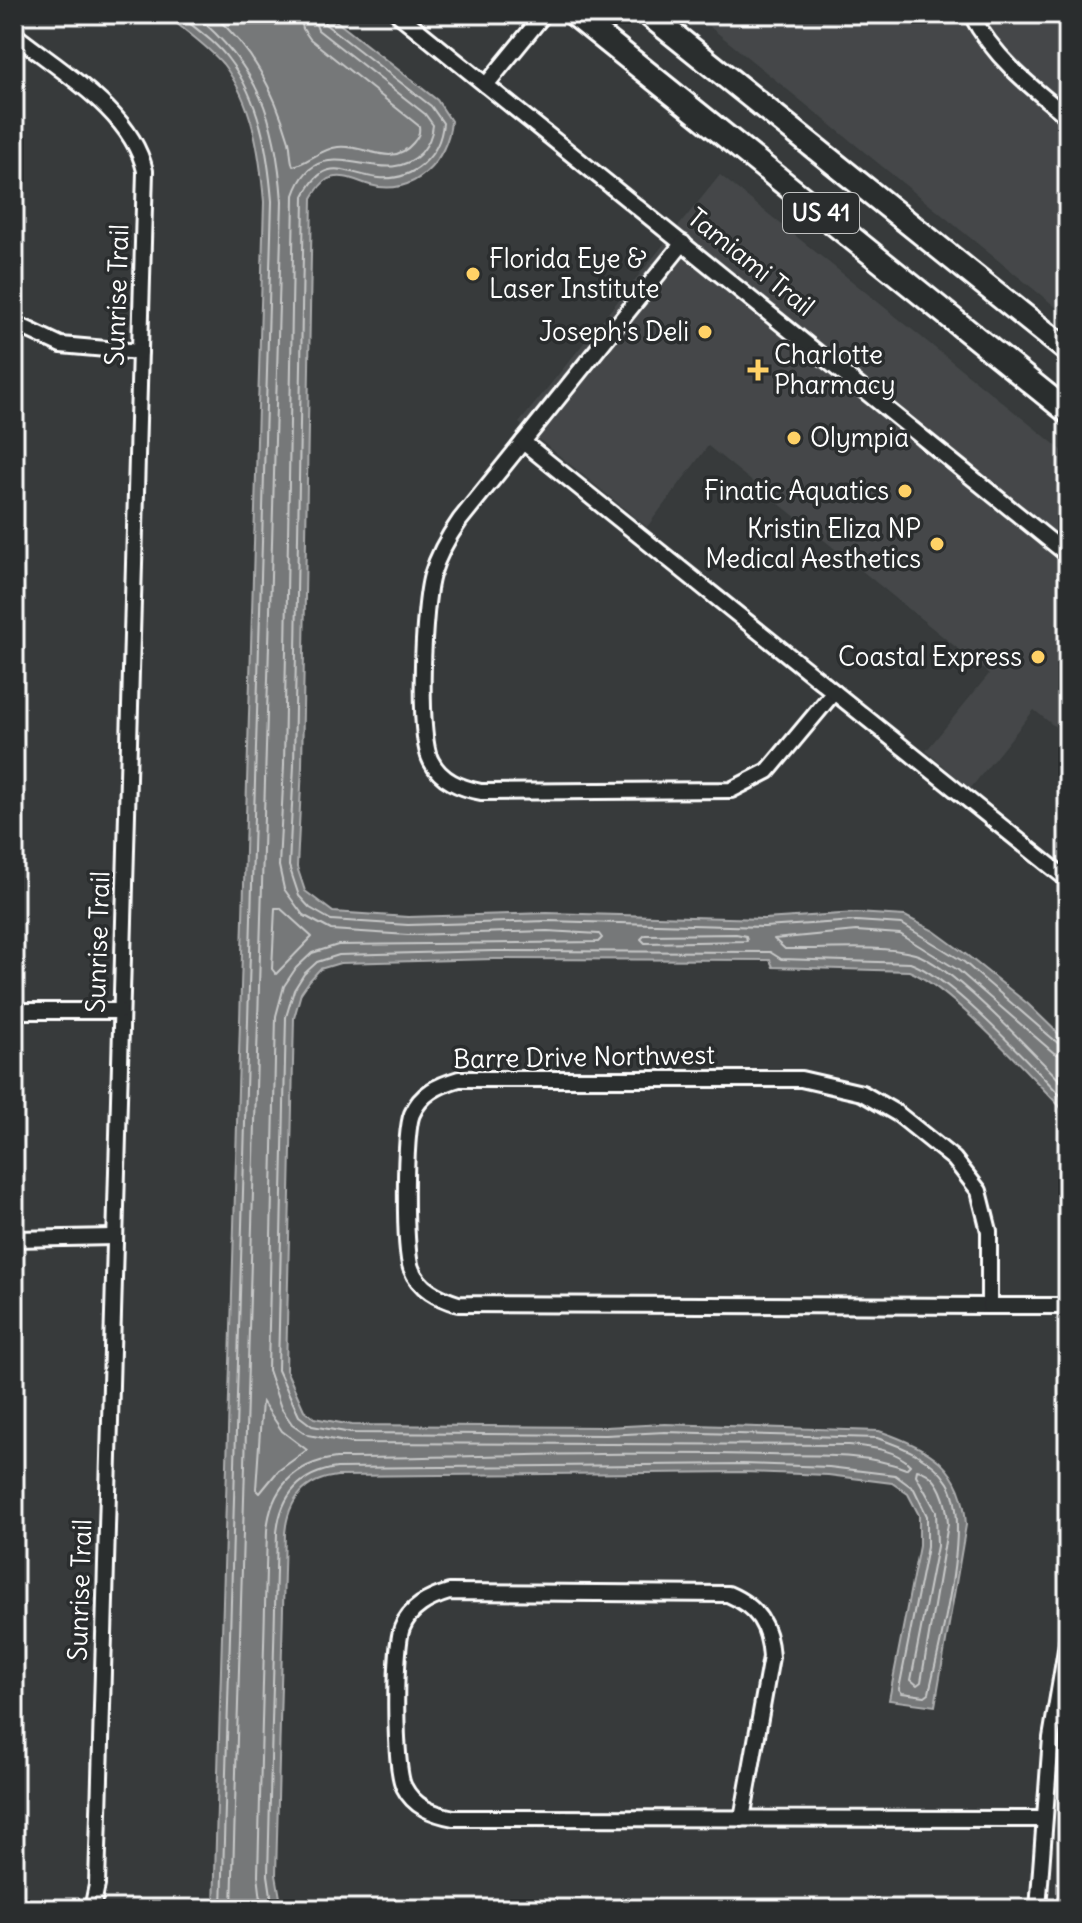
<svg xmlns="http://www.w3.org/2000/svg" width="1082" height="1923" viewBox="0 0 1082 1923" font-family="Delius,sans-serif">
	<style>
		.built { fill: #444748 }
		.water { fill: #767879; stroke: #adaeaf; stroke-width: 2 }
		.lines { fill: none; stroke-linecap: round; stroke-linejoin: round }
		.shore { stroke: #c8c9c9; stroke-width: 2 }
		.minor-casing { stroke: #fff; stroke-width: 20 }
		.primary-casing { stroke: #fff; stroke-width: 28 }
		.minor { stroke: #2a2d2e; stroke-width: 14 }
		.primary { stroke: #2a2d2e; stroke-width: 22 }
		.poi-dot { fill: #ffd166; stroke: #2a2d2e; stroke-width: 3 }
		.labels { text-anchor: middle; stroke-width: 7; stroke-linejoin: round; paint-order: stroke }
		.shield { fill: #2a2d2e; stroke: #bfc0c0; stroke-width: 2 }
		.shield-label { font-size: 24px; font-weight: bold; fill: #fff }
		.poi-label { font-size: 26px; fill: #fff; stroke: #2a2d2e; text-anchor: end }
		.street-label { font-size: 26px; fill: #fff; stroke: #2a2d2e }
	</style>
	<rect width="100%" height="100%" fill="#373a3b"/>
	<filter id="ink" filterUnits="userSpaceOnUse"><feTurbulence type="fractalNoise" baseFrequency=".0125" numOctaves="2"/><feDisplacementMap in="SourceGraphic" scale="16" xChannelSelector="R" yChannelSelector="G"/><feConvolveMatrix kernelMatrix="1 2 1 2 8 2 1 2 1" color-interpolation-filters="sRGB"/></filter>
	<g filter="url(#ink)">
		<g class="built">
			<polygon points="694,14 1068,14 1068,317"/>
			<polygon points="720,175 1068,455 1068,737 1034,710 970,789 926,751 989,674 708,446 647,527 519,423"/>
		</g>
		<path class="water" d="M165 14H327L437 100 451 121C448 160 414 198 370 185 356 181 344 173 328 179 321 183 316 191 312 198L302 766 297 867 305 891 333 912 408 917 547 913 764 919 856 913 905 916 934 931 968 956 1028 1004 1068 1043V1115C1033 1079 952 988 909 971L773 967 770 960 494 959 340 963 320 969 310 980 301 993 294 1018 286 1370 304 1410 314 1418 352 1425 606 1427 665 1424 879 1431C930 1448 963 1467 966 1525L935 1706 889 1700 919 1546V1515L908 1494 892 1483 828 1475 743 1472 337 1476C304 1480 288 1500 285 1533L276 1875 282 1909H214L264 202C260 154 253 103 223 64 207 45 184 30 165 14Z"/>
		<g class="lines">
			<g class="shore">
				<path d="M178 14C195 28 216 42 229 60 260 100 268 152 272 201L222 1909"/>
				<path d="M194 14C259 68 276 118 282 201L232 1909"/>
				<path d="M212 14C253 48 274 91 289 141 291 149 290 158 293 166 308 163 320 149 338 147 366 144 391 169 413 143 418 137 420 134 419 126L310 39 303 29 300 14"/>
				<path d="M322 14 325 24 431 106 443 123C440 157 413 181 379 178 346 175 326 152 304 196L294 765 289 866 299 896 310 908 331 920 408 925 547 921 764 927 856 921 902 924 964 962 1060 1045 1068 1047"/>
				<polygon points="275,908 280,908 312,937 276,974 272,969"/>
				<polygon points="736,934 746,936 747,941 645,943 641,939 645,935"/>
				<path d="M1068 1057 1054 1053 958 970 900 934 856 931 774 939 785 949C824 950 879 944 915 954 951 964 1039 1059 1068 1089"/>
				<polygon points="262,1401 282,1431 307,1450 278,1471 260,1493 256,1489"/>
				<path d="M917 1470C940 1474 947 1504 948 1524L921 1682 917 1685 911 1680 937 1546 936 1511 916 1475Z"/>
				<path d="M262 1909 258 1875 267 1530C271 1489 294 1463 336 1458 479 1457 624 1451 767 1455 811 1456 865 1452 906 1469L910 1465C896 1449 869 1447 849 1445L351 1443 308 1435 292 1424 281 1408 268 1370 276 1016 284 986 296 968 312 953 338 945 598 942 602 938 599 934 547 931 408 935 331 930 303 915 284 889 279 866 284 765 294 195C319 122 383 194 421 153 428 144 432 137 433 125L425 114 318 30 312 14"/>
				<path d="M273 1909 268 1875 277 1532C281 1495 300 1473 337 1468L743 1464 829 1467 895 1475 914 1489 927 1516V1547L899 1689 902 1693 925 1696 929 1693C939 1645 973 1523 948 1483 933 1458 903 1447 877 1438L665 1432 606 1435 351 1433 312 1426 299 1416 278 1370 286 1017 294 990 304 974 317 962 339 955 494 951 770 952 781 959 910 963C952 977 1034 1069 1068 1103"/>
			</g>
			<g class="minor-casing">
				<g id="minor">
					<polyline points="398,14 1068,555"/>
					<path d="M971 14C993 57 1031 87 1068 117"/>
					<path d="M14 34C60 71 132 111 145 171L97 1885 92 1909"/>
					<polyline points="486,85 544,14"/>
					<path d="M683 243 460 520C448 537 438 555 432 575 423 605 417 735 431 761 441 781 461 788 481 792L731 790 768 771 834 692"/>
					<polyline points="14,323 61,345 140,352"/>
					<polyline points="523,442 1068,880"/>
					<polyline points="14,1011 120,1011"/>
					<path d="M459 1079H801L862 1093 898 1114 954 1159 979 1191 989 1231V1306L458 1304C438 1298 419 1289 411 1268 404 1248 404 1133 412 1114 421 1093 439 1085 459 1079Z"/>
					<polyline points="14,1239 114,1237"/>
					<polyline points="989,1306 1068,1306"/>
					<path d="M742 1819 771 1657C769 1625 758 1607 728 1594L449 1592C429 1598 410 1607 402 1628 394 1648 394 1769 404 1787 414 1807 433 1814 454 1818L1043 1819"/>
					<polyline points="1038,1909 1051,1738 1068,1638"/>
				</g>
			</g>
			<g class="primary-casing">
				<g id="primary">
					<polyline points="574,14 1068,412"/>
					<polyline points="648,14 1068,351"/>
				</g>
			</g>
			<use href="#minor" class="minor"/>
			<use href="#primary" class="primary"/>
		</g>
	</g>
	<g class="poi-dot">
		<circle cx="473" cy="274" r="8"/>
		<circle cx="705" cy="332" r="8"/>
		<path d="M754 358h8v8h8v8h-8v8h-8v-8h-8v-8h8z"/>
		<circle cx="794" cy="438" r="8"/>
		<circle cx="905" cy="491" r="8"/>
		<circle cx="937" cy="544" r="8"/>
		<circle cx="1038" cy="657" r="8"/>
	</g>
	<g class="labels">
		<rect class="shield" x="783" y="193" width="76" height="40" rx="6"/>
		<g class="shield-label">
			<text x="821" y="221">US 41</text>
		</g>
		<g class="poi-label">
			<text x="489" y="268" text-anchor="start">Florida Eye &amp;<tspan x="489" dy="30">Laser Institute</tspan></text>
			<text x="689" y="341">Joseph's Deli</text>
			<text x="774" y="364" text-anchor="start">Charlotte<tspan x="774" dy="30">Pharmacy</tspan></text>
			<text x="810" y="447" text-anchor="start">Olympia</text>
			<text x="889" y="500">Finatic Aquatics</text>
			<text x="921" y="538">Kristin Eliza NP<tspan x="921" dy="30">Medical Aesthetics</tspan></text>
			<text x="1022" y="666">Coastal Express</text>
		</g>
		<g class="street-label">
			<text transform="translate(751 262) rotate(39)" y="9">Tamiami Trail</text>
			<text transform="translate(117 295) rotate(-88)" y="9">Sunrise Trail</text>
			<text transform="translate(98 942) rotate(-88)" y="9">Sunrise Trail</text>
			<text transform="translate(584 1057) rotate(-1)" y="9">Barre Drive Northwest</text>
			<text transform="translate(80 1590) rotate(-88)" y="9">Sunrise Trail</text>
		</g>
	</g>
	<rect width="1082" height="1923" fill="none" stroke="#2a2d2e" stroke-width="48"/>
	<rect x="24" y="24" width="1034" height="1875" fill="none" stroke="#fff" stroke-width="3" filter="url(#ink)"/>
</svg>
